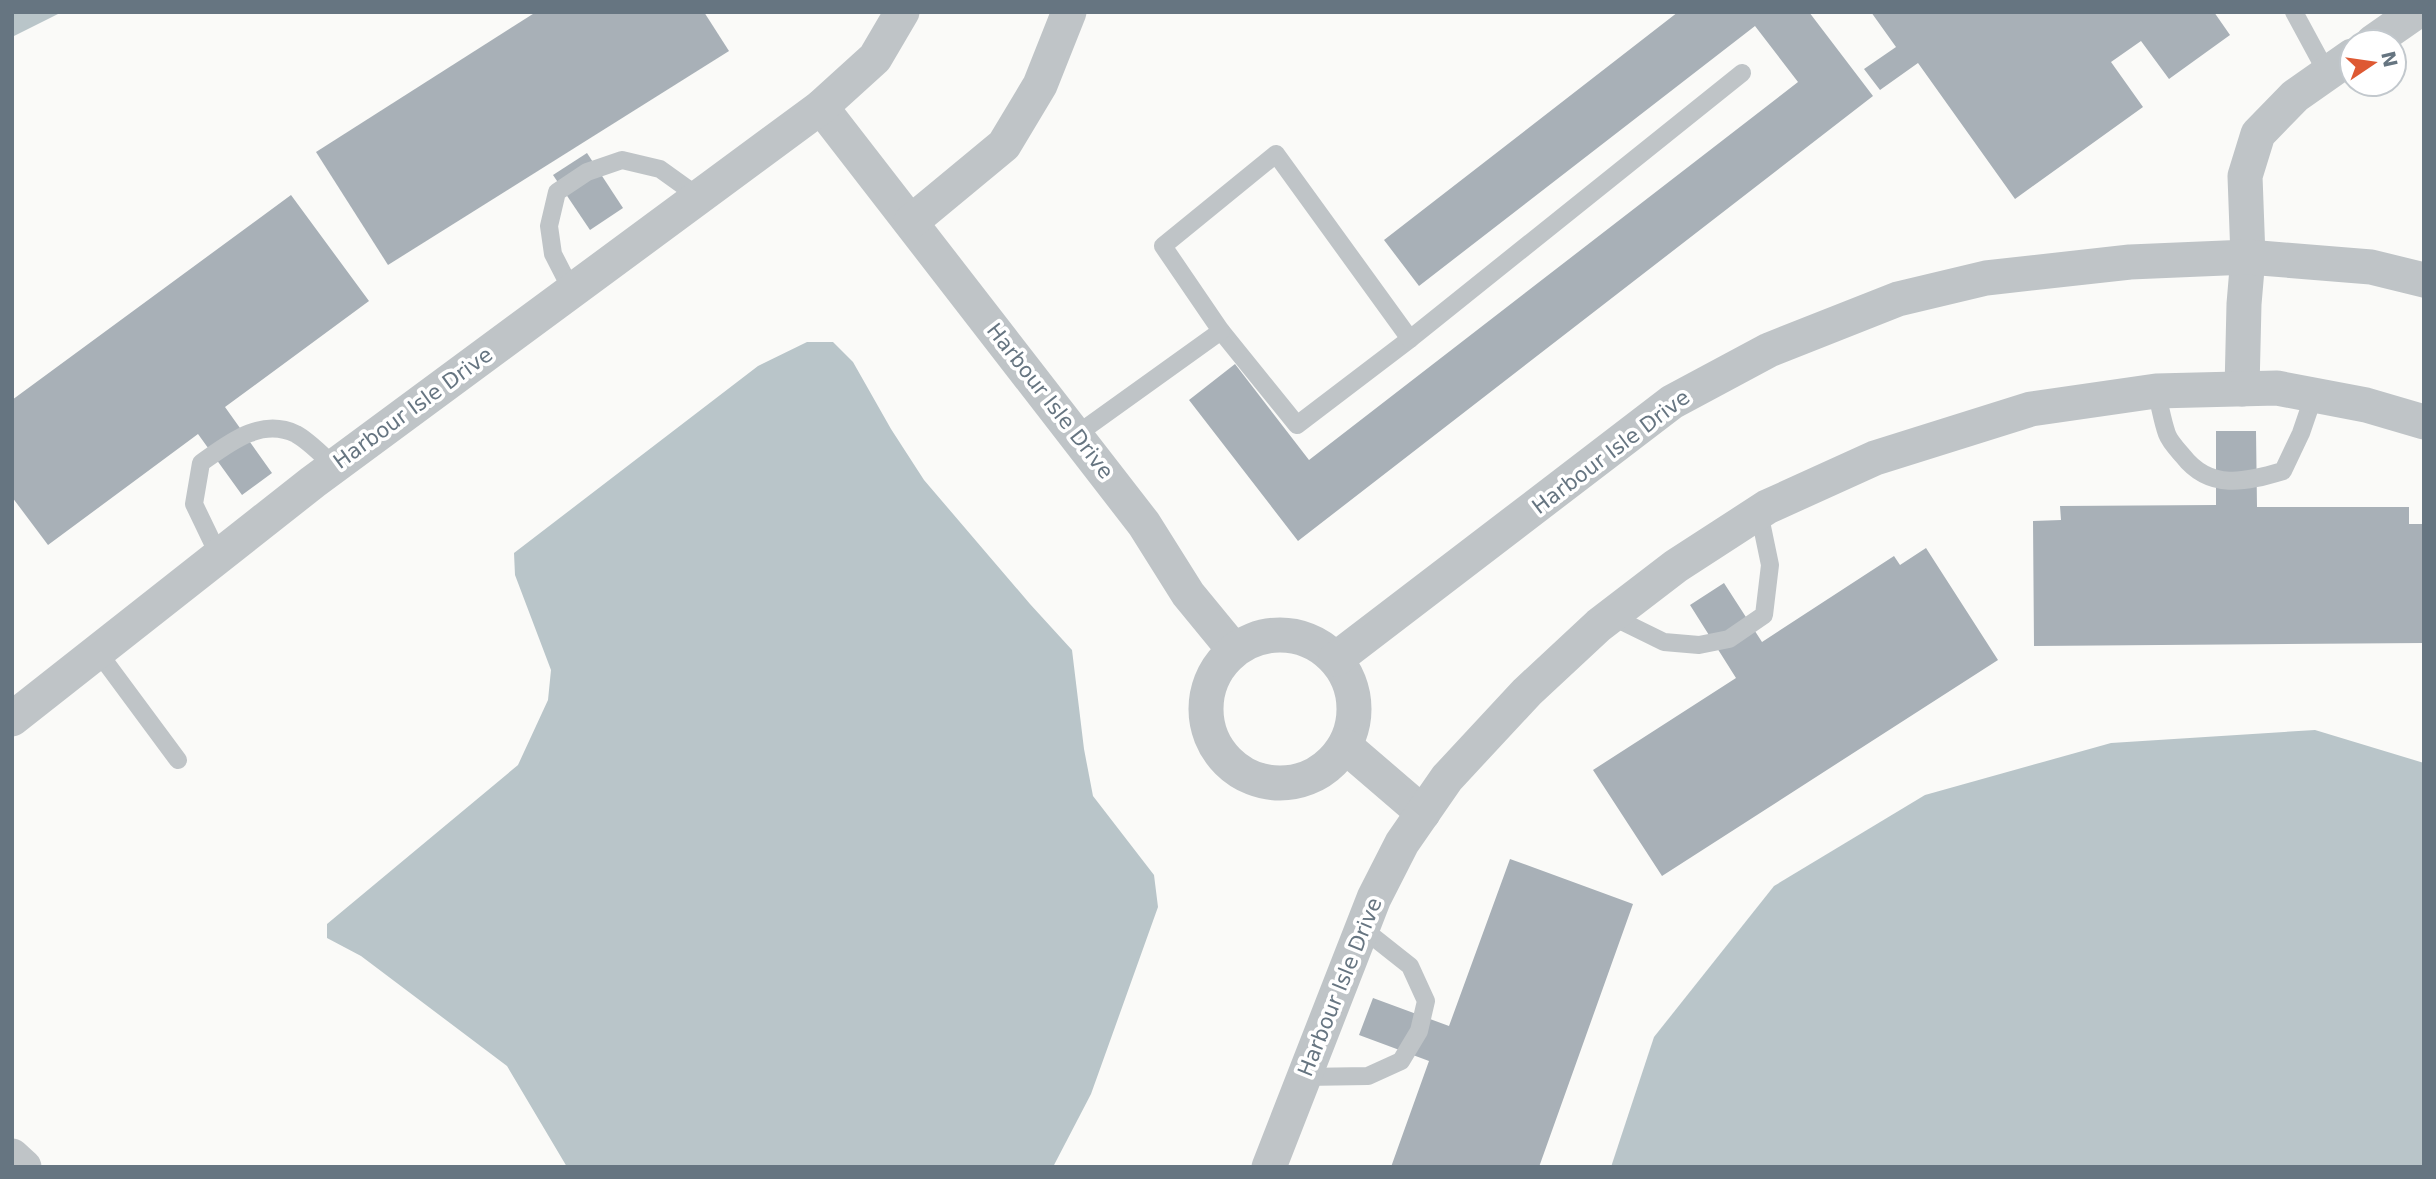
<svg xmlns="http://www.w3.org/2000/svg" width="2436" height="1179" viewBox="0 0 2436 1179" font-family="'DejaVu Sans',sans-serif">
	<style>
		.water { fill: #b9c5c9 }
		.building { fill: #a8b0b7 }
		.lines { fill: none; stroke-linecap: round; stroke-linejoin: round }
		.service { stroke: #bfc4c7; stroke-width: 18 }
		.minor { stroke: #bfc4c7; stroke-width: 35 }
		.labels { text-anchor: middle; stroke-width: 7; stroke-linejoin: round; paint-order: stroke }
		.street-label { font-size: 21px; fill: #667581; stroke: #fff }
	</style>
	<rect width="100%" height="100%" fill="#fafaf8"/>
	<g class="water">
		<polygon points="12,12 62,12 12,37"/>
		<polygon points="807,342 833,342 853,362 891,429 924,480 1030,604 1072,650 1084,749 1093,796 1154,875 1158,907 1091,1094 1053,1167 567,1167 507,1066 361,956 327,938 327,924 518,765 548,700 551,670 515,575 514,553 758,366"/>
		<polygon points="2315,730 2424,763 2424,1167 1611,1167 1654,1037 1774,886 1925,795 2111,743"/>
	</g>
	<g class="building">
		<polygon points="536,12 704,12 729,51 388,265 316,152"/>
		<polygon points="1678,12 1809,12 1873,96 1298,541 1189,400 1235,364 1309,460 1798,82 1755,26 1419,286 1384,240"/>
		<polygon points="1871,12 2214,12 2230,35 2169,79 2141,41 2111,62 2143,107 2015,199 1918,63 1880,90 1864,69 1896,47"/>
		<polygon points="587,153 623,208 590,230 553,175"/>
		<polygon points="291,195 369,301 225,407 272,473 242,495 198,434 48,545 12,497 12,400"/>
		<polygon points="2216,431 2256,431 2257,507 2409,507 2409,524 2424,524 2424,643 2034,646 2033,521 2061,520 2060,506 2216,505"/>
		<polygon points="1926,548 1998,660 1662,876 1593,770 1736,678 1690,605 1724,583 1762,642 1894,556 1900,565"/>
		<polygon points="1510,859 1633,904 1539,1167 1391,1167 1429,1061 1359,1035 1373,998 1449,1026"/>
	</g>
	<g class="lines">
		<g class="service">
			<polyline points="2294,12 2327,73"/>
			<polyline points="572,291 553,254 549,226 557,192 587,172 622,160 660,169 699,197"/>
			<polyline points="1221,331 1297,425 1410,339"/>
			<path d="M2156 391C2160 405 2162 420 2167 434 2170 442 2177 449 2183 456 2210 491 2246 482 2283 471L2301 433 2314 395"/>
			<polyline points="1076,435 1221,331 1163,246 1276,154 1410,339 1742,73"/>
			<path d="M219 556 194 504 201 463C229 443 261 417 296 434 309 441 323 456 334 466"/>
			<polyline points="1611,616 1664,642 1699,645 1729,639 1764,615 1770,565 1759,512"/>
			<polyline points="98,652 178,760"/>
			<polyline points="1304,1077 1368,1076 1401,1061 1419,1031 1426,1001 1410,966 1362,928"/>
		</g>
		<g class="minor">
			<polyline points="2373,42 2416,12"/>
			<polyline points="821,107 1144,524 1188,594 1234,650"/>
			<polyline points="911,222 1004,145 1040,85 1069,12"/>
			<polyline points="2242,389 2244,304 2248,257 2245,176 2258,134 2295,96 2352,56"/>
			<circle cx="1280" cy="709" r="74"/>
			<polyline points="1336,659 1672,402 1769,350 1898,299 1986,278 2130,262 2248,257 2371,267 2424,280"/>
			<polyline points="12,719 313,482 821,107 875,58 902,12"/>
			<polyline points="1345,746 1423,813"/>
			<polyline points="12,1156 24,1167"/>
			<polyline points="1269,1167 1374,898 1402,843 1447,778 1527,692 1599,625 1676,566 1767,507 1875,458 2031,409 2156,391 2277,388 2366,405 2424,422"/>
		</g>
	</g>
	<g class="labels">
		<g class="street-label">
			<text transform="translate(1050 401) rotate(52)" y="7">Harbour Isle Drive</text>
			<text transform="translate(413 408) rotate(-36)" y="7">Harbour Isle Drive</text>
			<text transform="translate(1611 452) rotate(-37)" y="7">Harbour Isle Drive</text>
			<text transform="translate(1340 987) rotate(-68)" y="7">Harbour Isle Drive</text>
		</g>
	</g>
	<rect width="2436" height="1179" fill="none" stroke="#667581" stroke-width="28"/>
	<g transform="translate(2373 63) rotate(77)"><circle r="33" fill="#ffffff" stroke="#c2c8cd" stroke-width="2"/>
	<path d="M0-5L12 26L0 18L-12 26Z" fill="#de5933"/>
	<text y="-10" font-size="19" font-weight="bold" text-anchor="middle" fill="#667581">N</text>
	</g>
</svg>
